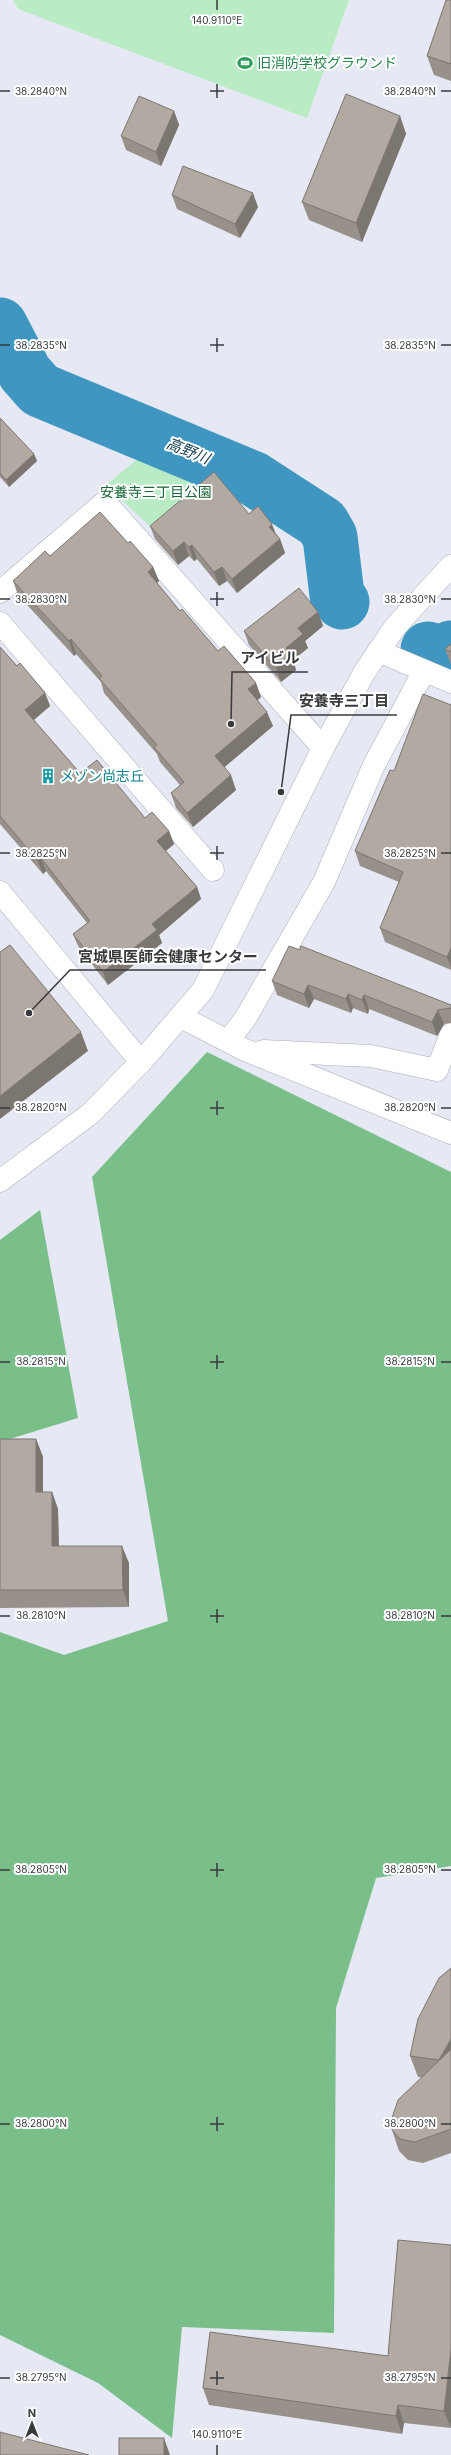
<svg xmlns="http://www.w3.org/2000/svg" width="451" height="2455" viewBox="0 0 451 2455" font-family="Inter,'Noto Sans JP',sans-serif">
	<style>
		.green { fill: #b9ebc4 }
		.forest { fill: #7abf8a }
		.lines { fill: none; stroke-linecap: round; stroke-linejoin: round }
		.river { stroke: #3f97c1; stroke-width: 55 }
		.minor-casing { stroke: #aaaeb7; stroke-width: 23 }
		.minor { stroke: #fff; stroke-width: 22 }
		.wall { fill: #98918b }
		.shaded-wall { fill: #7c7671 }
		.building { fill: #b1a9a2; stroke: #7c7671 }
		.ticks { fill: none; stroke: #383a3e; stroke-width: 1.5 }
		.labels { text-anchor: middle; stroke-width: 4; stroke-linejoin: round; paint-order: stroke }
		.leisure-label { font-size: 14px; fill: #27864d; stroke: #fff; text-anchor: start }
		.park-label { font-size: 14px; fill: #1b6636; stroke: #fff }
		.culture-label { font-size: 14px; fill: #0d838f; stroke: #fff; text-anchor: start }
		.water-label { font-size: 15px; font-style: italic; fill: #1c4254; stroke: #fff }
		.ticks-label { font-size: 10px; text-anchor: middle; fill: #383a3e; stroke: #fff; stroke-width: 4; stroke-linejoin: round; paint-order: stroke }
		.leader { fill: none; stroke: #383a3e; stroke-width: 1.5 }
		.callout-dot { fill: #383a3e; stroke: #fff; stroke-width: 1.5 }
		.callout-label { font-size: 15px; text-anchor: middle; font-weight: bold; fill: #383a3e; stroke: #fff; stroke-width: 4; stroke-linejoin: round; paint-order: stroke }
	</style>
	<rect width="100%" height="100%" fill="#e6e9f3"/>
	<g class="green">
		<polygon points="13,0 349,0 307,118 18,9"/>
		<polygon points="141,456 217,483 156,532 106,485"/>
	</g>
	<g class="forest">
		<polygon points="207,1052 451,1172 451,1866 376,1878 336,2008 334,2333 182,2327 172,2438 98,2383 0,2335 0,1632 64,1655 168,1621 92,1177"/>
		<polygon points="40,1210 78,1418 0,1442 0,1240"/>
	</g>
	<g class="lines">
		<g class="river">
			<polyline points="0,325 25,373 40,390 254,479 322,523 330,537 337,595 342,602"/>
			<polyline points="428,649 441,654 451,648"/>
		</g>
		<g class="minor-casing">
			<g id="minor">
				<polyline points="0,592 105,502 323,748"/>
				<polyline points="0,623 213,870"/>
				<polyline points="378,651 451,682"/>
				<polyline points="0,892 141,1062"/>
				<polyline points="181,1017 245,1050 451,1133"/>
				<polyline points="228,1041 245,1019 324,882 373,767 424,671"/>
				<polyline points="263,1051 371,1056 437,1070 451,1034"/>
				<polyline points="0,1181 90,1114 141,1062 203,990 323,748 364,673 395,627 451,566"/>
			</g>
		</g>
		<use href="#minor" class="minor"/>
	</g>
	<g class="wall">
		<polygon points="451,0 451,81 434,75 427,56"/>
		<polygon points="174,111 179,125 161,166 126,150 121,136"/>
		<polygon points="400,116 406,134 362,242 309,220 302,202"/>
		<polygon points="172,195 258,207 240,238 177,209"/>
		<polygon points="0,418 34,454 37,461 9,487 0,477"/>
		<polygon points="249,514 277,535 280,539 285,553 237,593 227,581 219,586 197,559 194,561 189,556 178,565 155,539 150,526"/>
		<polygon points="128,543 153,567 159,581 157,583 180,611 218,651 256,683 261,697 258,700 273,726 224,767 236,790 193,827 176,808 171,793 180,785 160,762 157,754 104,693 101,682 76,654 74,656 18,595 13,581 50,556"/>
		<polygon points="318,612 323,626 305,641 308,648 293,660 296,670 281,682 249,645 244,631"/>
		<polygon points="451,644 451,665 445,649"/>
		<polygon points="0,647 17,666 45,693 50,706 34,720 80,773 145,818 169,831 174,844 166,851 197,887 201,899 159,935 162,943 108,985 78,946 73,934 87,923 46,871 43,874 0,824"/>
		<polygon points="451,705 451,970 385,942 380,928 399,882 360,866 355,851"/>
		<polygon points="300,950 451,1005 451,1023 444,1024 437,1036 369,1009 368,1014 353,1008 351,1013 314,999 309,1008 277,995 272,981"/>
		<polygon points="0,1439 36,1439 43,1457 43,1492 52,1492 58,1509 59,1546 129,1563 129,1607 0,1608"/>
		<polygon points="451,1968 451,2153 423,2163 408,2160 399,2151 392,2130 421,2077 418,2077 410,2056"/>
		<polygon points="398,2240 451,2428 404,2423 402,2434 209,2405 203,2388 388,2356"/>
	</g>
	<g class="shaded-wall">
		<polygon points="174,111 179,125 161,166 156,152"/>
		<polygon points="400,116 406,134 362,242 356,223"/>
		<polygon points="253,193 258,207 240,238 235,224"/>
		<polygon points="34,454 37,461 9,487 6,480"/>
		<polygon points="272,524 277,537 269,527"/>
		<polygon points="280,539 285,553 237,593 232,579"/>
		<polygon points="184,542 189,556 178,565 173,551"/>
		<polygon points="192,545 197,559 194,561 189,547"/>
		<polygon points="153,567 159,581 153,586 148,572"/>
		<polygon points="222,567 227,581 219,586 214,572"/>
		<polygon points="318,612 323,626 305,641 308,648 293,660 296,670 281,682 276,668 286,648 298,628"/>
		<polygon points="71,639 76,654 74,656 69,641"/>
		<polygon points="256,683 261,697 253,704 248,689"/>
		<polygon points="45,693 50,706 30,723 25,710"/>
		<polygon points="267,712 273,726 220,771 215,756"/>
		<polygon points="231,775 236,790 193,827 187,813"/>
		<polygon points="169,831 174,844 162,854 157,841"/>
		<polygon points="41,858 46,871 43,874 38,861"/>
		<polygon points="197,887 201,899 159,935 162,943 108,985 103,972 152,924"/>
		<polygon points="451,948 451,967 447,957"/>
		<polygon points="308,985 314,999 309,1008 304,994"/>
		<polygon points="348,994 353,1008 351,1013 346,999"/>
		<polygon points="364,995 369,1009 368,1014 362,1000"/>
		<polygon points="438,1010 444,1024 437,1036 432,1022"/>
		<polygon points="81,1032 88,1051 0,1119 0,1096"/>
		<polygon points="36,1439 43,1457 43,1509 36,1492"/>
		<polygon points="52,1492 58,1509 59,1563 52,1546"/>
		<polygon points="122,1546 129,1563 129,1607 123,1590"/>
		<polygon points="451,2039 451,2073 439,2060"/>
		<polygon points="451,2349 451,2428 444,2411"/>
		<polygon points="398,2405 404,2423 402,2434 396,2416"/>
		<polygon points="164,2438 170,2455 164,2455"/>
	</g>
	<g class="building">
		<polygon points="446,0 451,0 451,64 427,56"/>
		<polygon points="346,94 400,116 356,223 302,202"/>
		<polygon points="139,96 174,111 156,152 121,136"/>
		<polygon points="183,166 253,193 235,224 172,195"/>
		<polygon points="0,418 34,454 6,480 0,473"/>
		<polygon points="214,472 249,514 258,506 272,524 269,527 280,539 232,579 222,567 214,572 192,545 189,547 184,542 173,551 150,526"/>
		<polygon points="100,512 128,543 130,541 153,567 148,572 180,611 182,609 218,651 224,646 256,683 248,689 267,712 215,756 231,775 187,813 171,793 184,782 154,747 157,745 99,678 102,676 71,639 69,641 13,581 45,551 50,556"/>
		<polygon points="299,588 318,612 298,628 303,634 286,648 291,656 276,668 244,631"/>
		<polygon points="451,644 451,652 445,649"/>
		<polygon points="0,647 17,666 20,663 45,693 25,710 80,773 97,760 145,818 152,812 169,831 157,841 197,887 152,924 157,930 103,972 73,934 90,921 41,858 38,861 0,816"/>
		<polygon points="423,694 451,705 451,948 447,957 380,928 403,872 355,851 390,770 394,771"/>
		<polygon points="10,945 81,1032 0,1096 0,952"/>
		<polygon points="289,946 300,950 301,946 451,1005 451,1009 450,1008 438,1010 432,1022 364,995 362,1000 348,994 346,999 308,985 304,994 272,981"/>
		<polygon points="0,1439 36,1439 36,1492 52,1492 52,1546 122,1546 123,1590 0,1590"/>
		<polygon points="451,1968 451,2039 439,2060 410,2056 418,2019 439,1978"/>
		<polygon points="451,2049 451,2129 415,2142 400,2139 392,2130 392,2118 398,2100"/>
		<polygon points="398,2240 451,2245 451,2349 444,2411 398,2405 396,2416 203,2388 210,2332 388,2356"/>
		<polygon points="0,2432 89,2455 0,2455"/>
		<rect x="119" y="2438" width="45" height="17"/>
	</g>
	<path class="ticks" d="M217 0V10M217 84V98M0 91H10M210 91H224M441 91H451M217 338V352M0 345H10M210 345H224M441 345H451M217 592V606M0 599H10M210 599H224M441 599H451M217 846V860M0 853H10M210 853H224M441 853H451M217 1101V1115M0 1108H10M210 1108H224M441 1108H451M217 1355V1369M0 1362H10M210 1362H224M441 1362H451M217 1609V1623M0 1616H10M210 1616H224M441 1616H451M217 1863V1877M0 1870H10M210 1870H224M441 1870H451M217 2117V2131M0 2124H10M210 2124H224M441 2124H451M217 2371V2385M0 2378H10M210 2378H224M441 2378H451M217 2445V2455"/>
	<defs>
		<g id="stadium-bare" transform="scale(1.2)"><path d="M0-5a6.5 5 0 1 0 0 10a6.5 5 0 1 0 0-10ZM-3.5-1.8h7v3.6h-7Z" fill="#2e9e5b" stroke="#fff" stroke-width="2.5" paint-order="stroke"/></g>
		<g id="building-bare" transform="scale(1.2)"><path d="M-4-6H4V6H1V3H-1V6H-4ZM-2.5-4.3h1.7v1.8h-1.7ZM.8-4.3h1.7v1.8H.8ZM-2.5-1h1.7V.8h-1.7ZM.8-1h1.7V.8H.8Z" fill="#0f9aa8" stroke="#fff" stroke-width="2.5" paint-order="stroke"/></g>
	</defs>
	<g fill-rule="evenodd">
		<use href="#stadium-bare" x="245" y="63"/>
		<use href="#building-bare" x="48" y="776"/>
	</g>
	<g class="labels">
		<g class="leisure-label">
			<text x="257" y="68">旧消防学校グラウンド</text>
		</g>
		<g class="park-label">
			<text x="156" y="497">安養寺三丁目公園</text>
		</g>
		<g class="culture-label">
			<text x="60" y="781">メゾン尚志丘</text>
		</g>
		<g class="water-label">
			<text transform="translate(188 451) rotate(22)" y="5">高野川</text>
		</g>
	</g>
	<g class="ticks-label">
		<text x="217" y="24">140.9110°E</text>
		<text x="41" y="95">38.2840°N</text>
		<text x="410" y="95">38.2840°N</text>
		<text x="41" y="349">38.2835°N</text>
		<text x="410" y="349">38.2835°N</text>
		<text x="41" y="603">38.2830°N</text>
		<text x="410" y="603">38.2830°N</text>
		<text x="41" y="857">38.2825°N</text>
		<text x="410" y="857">38.2825°N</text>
		<text x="41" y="1111">38.2820°N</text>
		<text x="410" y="1111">38.2820°N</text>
		<text x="41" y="1365">38.2815°N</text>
		<text x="410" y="1365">38.2815°N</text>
		<text x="41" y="1619">38.2810°N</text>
		<text x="410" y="1619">38.2810°N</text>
		<text x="41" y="1873">38.2805°N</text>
		<text x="410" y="1873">38.2805°N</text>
		<text x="41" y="2127">38.2800°N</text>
		<text x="410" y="2127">38.2800°N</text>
		<text x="41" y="2381">38.2795°N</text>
		<text x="410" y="2381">38.2795°N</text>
		<text x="217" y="2438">140.9110°E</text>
	</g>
	<path class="leader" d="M231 724L232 672H308M281 792L291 715H397M29 1013L70 970H266"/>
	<g class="callout-dot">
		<circle cx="231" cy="724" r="4"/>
		<circle cx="281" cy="792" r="4"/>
		<circle cx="29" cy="1013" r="4"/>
	</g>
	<g class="callout-label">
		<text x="270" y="663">アイビル</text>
		<text x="344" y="706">安養寺三丁目</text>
		<text x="168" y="962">宮城県医師会健康センター</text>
	</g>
	<g transform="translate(32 2423)" stroke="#ffffff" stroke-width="3" paint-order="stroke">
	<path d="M0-3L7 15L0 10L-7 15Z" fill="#383a3e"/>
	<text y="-6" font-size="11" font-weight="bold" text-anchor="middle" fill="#383a3e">N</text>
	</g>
</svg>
